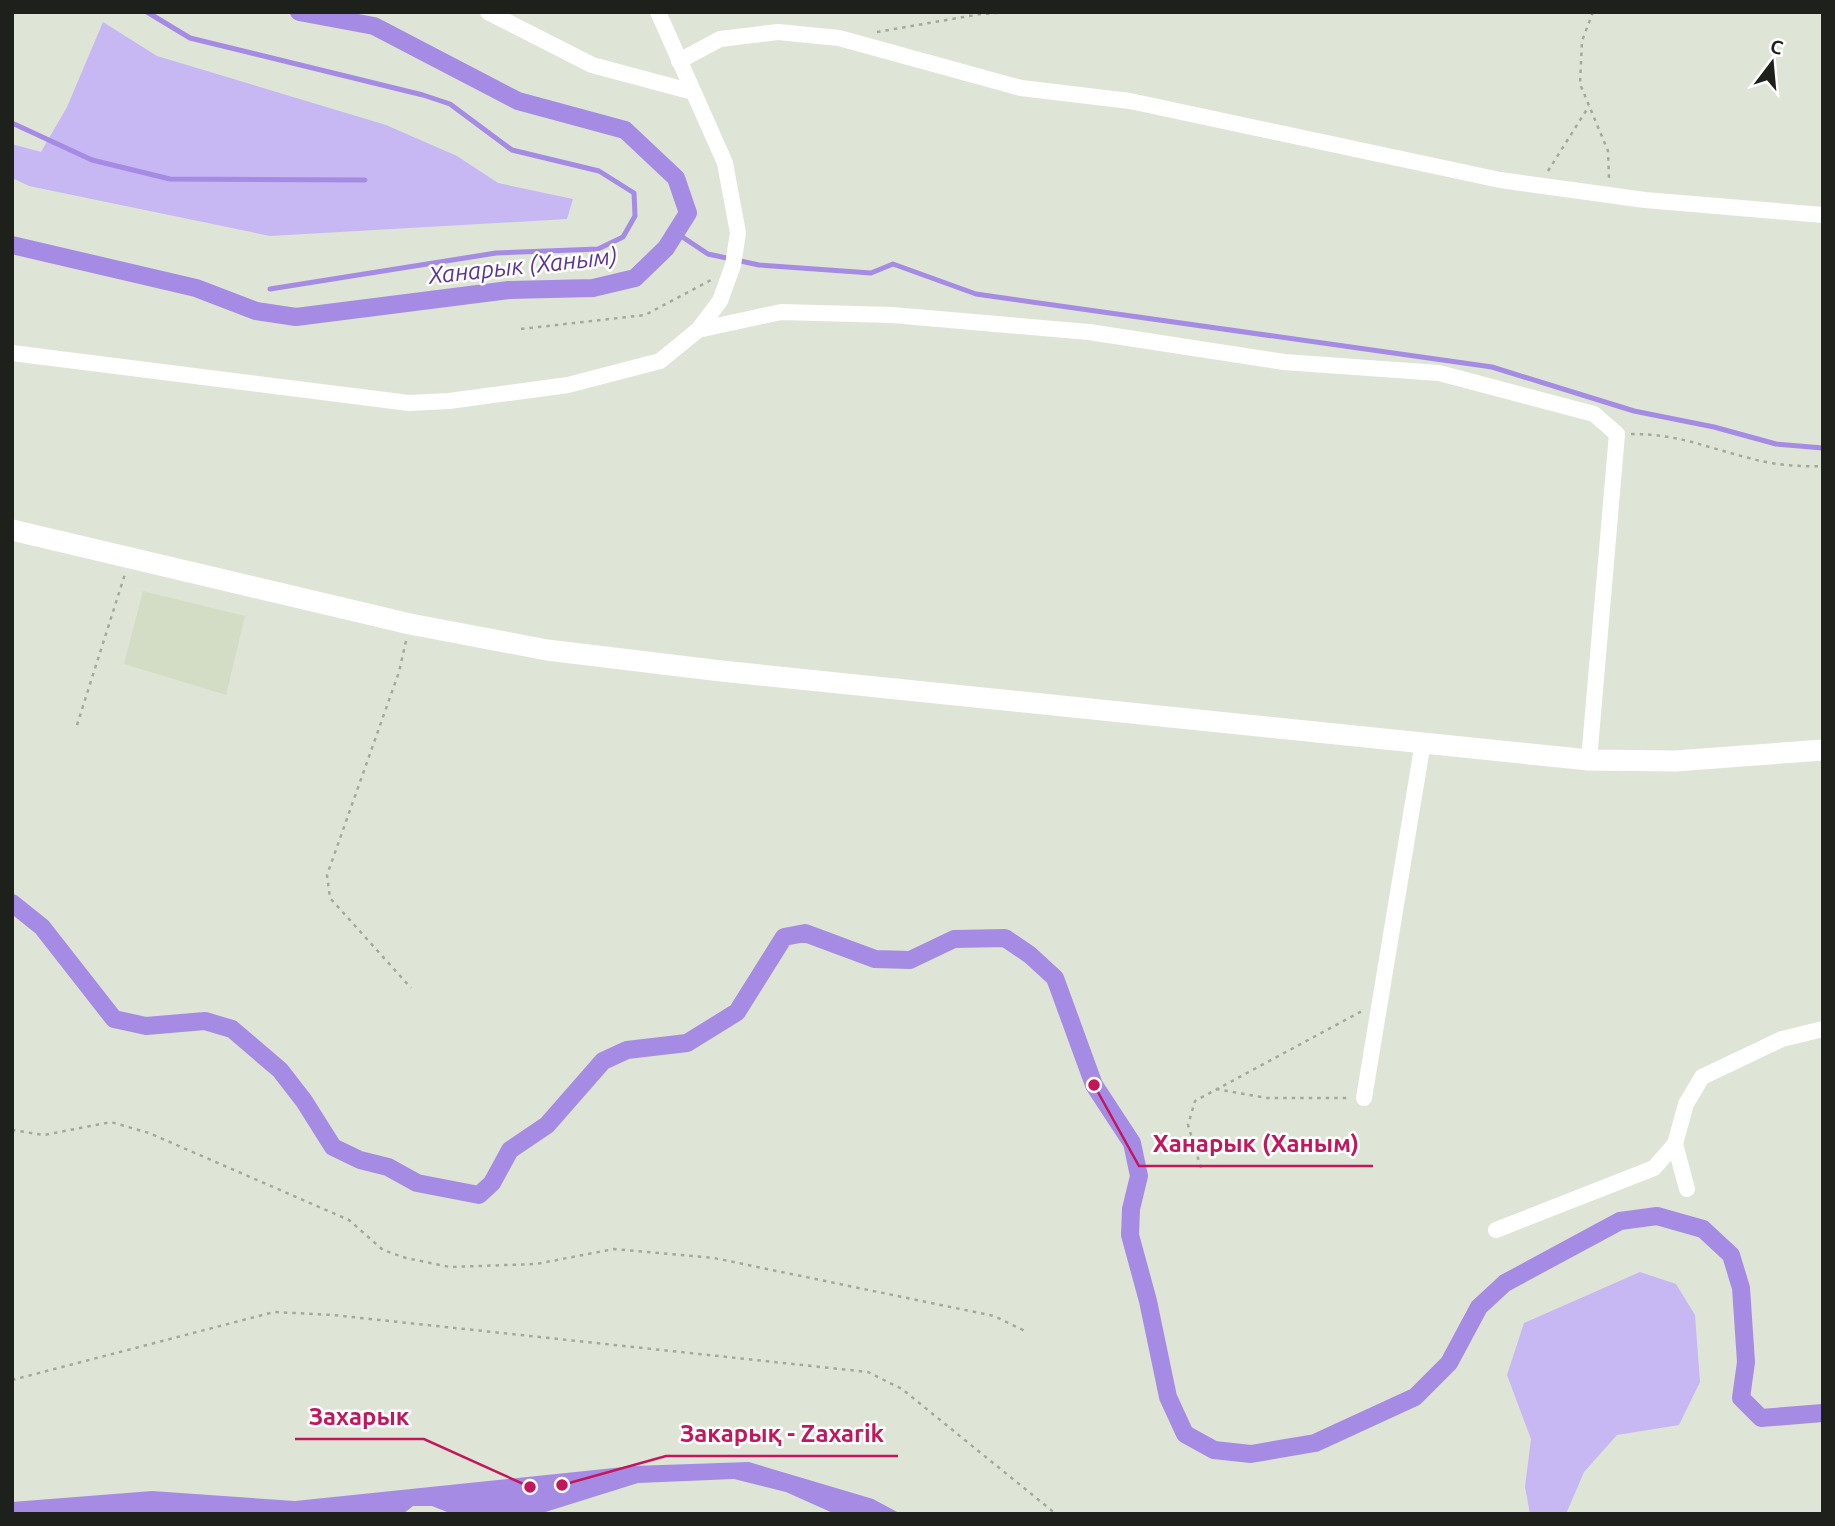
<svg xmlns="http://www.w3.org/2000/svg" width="1835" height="1526" viewBox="0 0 1835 1526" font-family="Ubuntu,sans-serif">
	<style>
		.built { fill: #d3ddc6 }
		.green { fill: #c7b7f3 }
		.water { fill: #a58be4 }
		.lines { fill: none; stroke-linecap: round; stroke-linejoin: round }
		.stream { stroke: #a58be4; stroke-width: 5 }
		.canal { stroke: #a58be4; stroke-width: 18 }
		.path { stroke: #a4a99d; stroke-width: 2.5; stroke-dasharray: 3.5 5; stroke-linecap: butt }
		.minor { stroke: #fff; stroke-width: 16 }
		.major { stroke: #fff; stroke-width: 21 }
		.labels { text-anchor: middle; stroke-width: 5; stroke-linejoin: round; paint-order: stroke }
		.water-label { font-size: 24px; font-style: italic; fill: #5c359c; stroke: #fff }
		.leader { fill: none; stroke: #c2185b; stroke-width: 2.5 }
		.callout-dot { fill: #c2185b; stroke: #fff; stroke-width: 2.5 }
		.callout-label { font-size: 24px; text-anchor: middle; font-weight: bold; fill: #c2185b; stroke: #fff; stroke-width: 5; stroke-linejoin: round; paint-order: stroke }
	</style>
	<rect width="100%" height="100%" fill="#dee5d6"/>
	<polygon class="built" points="143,591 245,616 226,695 124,664"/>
	<g class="green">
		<polygon points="103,22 157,56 386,125 457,156 498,183 573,199 567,219 270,236 29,186 12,178 12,144 41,152 67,107"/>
		<polygon points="1640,1272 1676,1284 1695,1315 1700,1382 1679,1425 1617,1435 1584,1472 1566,1514 1530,1514 1525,1487 1531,1439 1507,1375 1524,1323"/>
	</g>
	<polygon class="water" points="749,1462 873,1499 901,1514 835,1514 786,1492 734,1479 638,1483 539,1514 452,1514 432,1506 413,1506 403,1514 12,1514 12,1502 152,1491 295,1501 633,1466"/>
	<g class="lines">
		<g class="stream">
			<polyline points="147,12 190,38 423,95 450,104 512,150 599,171 634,193 635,216 623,237 598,249 496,253 270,289"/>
			<polyline points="12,123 92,160 170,179 365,180"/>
			<polyline points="675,232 708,254 759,265 871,273 893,264 976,294 1492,367 1634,411 1714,427 1776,444 1823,448"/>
		</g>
		<g class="canal">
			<polyline points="12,245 196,288 256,311 296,317 509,290 593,288 635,278 666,248 688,213 676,178 625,130 518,101 374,26 299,12"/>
			<polyline points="12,903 42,927 114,1019 146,1026 205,1021 232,1029 280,1070 304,1101 333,1147 360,1160 388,1167 417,1183 479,1195 492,1183 510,1150 547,1125 603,1061 627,1050 687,1043 737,1012 784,937 805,933 875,959 910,960 954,939 1005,938 1030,955 1055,978 1094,1085 1132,1143 1139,1176 1131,1209 1130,1235 1148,1301 1168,1397 1185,1434 1214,1450 1251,1454 1315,1443 1415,1397 1449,1363 1479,1307 1505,1283 1620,1221 1657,1216 1703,1229 1731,1255 1741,1288 1746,1362 1741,1398 1761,1418 1823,1413"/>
		</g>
		<g class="path">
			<polyline points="1593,12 1582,41 1580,84 1608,151 1609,178"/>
			<polyline points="877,32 981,14 1009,12"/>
			<polyline points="1548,171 1589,106"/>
			<polyline points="521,329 645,315 711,280"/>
			<path d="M1631 434C1680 434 1707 448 1753 459 1775 465 1800 467 1823 466"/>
			<polyline points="406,641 399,672 327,875 330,898 411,988"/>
			<polyline points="77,725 125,574"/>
			<polyline points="1216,1089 1267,1098 1348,1098"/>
			<polyline points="12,1130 44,1135 111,1122 149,1133 349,1220 383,1250 406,1258 450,1267 536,1264 614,1249 714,1258 994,1316 1025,1331"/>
			<polyline points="1201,1168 1188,1125 1195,1101 1362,1011"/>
			<polyline points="12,1380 274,1312 333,1315 868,1372 902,1389 1056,1514"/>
		</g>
		<g class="minor">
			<polyline points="488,12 592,65 693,92"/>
			<polyline points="679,61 720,39 778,32 839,38 1021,88 1130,101 1500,180 1645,200 1823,215"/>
			<polyline points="698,330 781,312 892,315 1089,332 1284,362 1439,373 1594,414 1617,434 1589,760"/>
			<polyline points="12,353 409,403 449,401 568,385 660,361 698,330 720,301 733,265 738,233 725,163 658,12"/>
			<polyline points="1364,1098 1423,742"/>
			<polyline points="1675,1144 1687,1189"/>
			<polyline points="1496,1230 1654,1168 1675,1144 1686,1104 1702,1077 1782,1039 1823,1029"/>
		</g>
		<polyline class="major" points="12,530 410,624 547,650 721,671 1589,760 1675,761 1823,750"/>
	</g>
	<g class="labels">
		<g class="water-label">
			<text transform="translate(523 266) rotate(-6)" y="8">Ханарык (Ханым)</text>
		</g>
	</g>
	<path class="leader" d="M1094 1085L1139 1166H1373M530 1487L424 1439H295M562 1485L666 1456H898"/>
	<g class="callout-dot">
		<circle cx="1094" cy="1085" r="7"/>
		<circle cx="530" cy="1487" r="7"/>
		<circle cx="562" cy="1485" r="7"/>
	</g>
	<g class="callout-label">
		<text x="1256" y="1152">Ханарык (Ханым)</text>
		<text x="359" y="1425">Захарык</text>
		<text x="782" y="1442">Закарық - Zaxarik</text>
	</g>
	<rect width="1835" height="1526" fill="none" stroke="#1e211b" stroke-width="28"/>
	<g transform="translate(1772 63) rotate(16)" stroke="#ffffff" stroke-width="5" paint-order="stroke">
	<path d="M0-5L12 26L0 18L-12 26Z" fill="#1e211b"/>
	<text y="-10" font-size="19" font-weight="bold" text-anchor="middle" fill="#1e211b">С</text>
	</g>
</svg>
